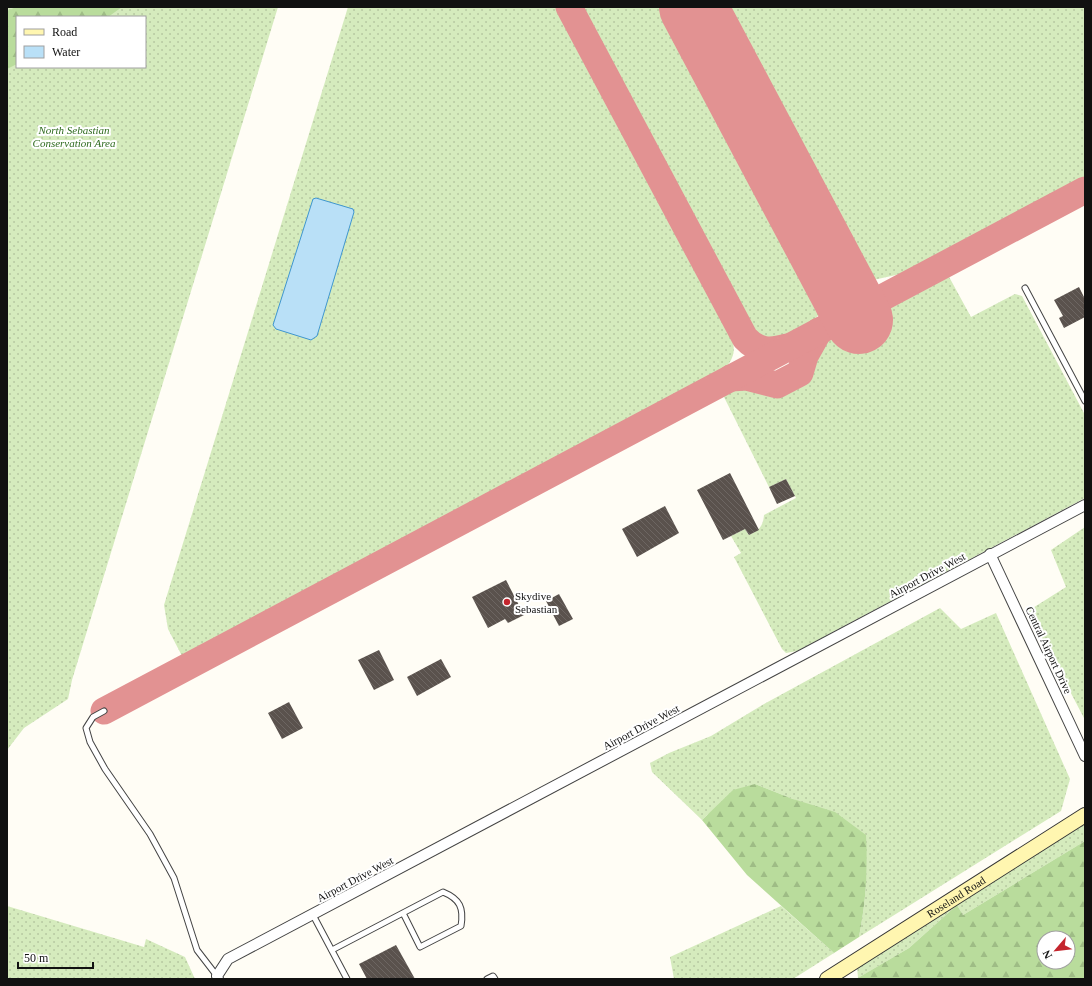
<svg xmlns="http://www.w3.org/2000/svg" width="1092" height="986" viewBox="0 0 1092 986" font-family="Georgia,serif">
	<style>
		.grass { fill: url(#grass-dots); fill-rule: evenodd }
		.forest { fill: url(#forest-firs); fill-rule: evenodd }
		.water { fill: #b9e0f7; stroke: #3f96cf }
		.lines { fill: none; stroke-linecap: round; stroke-linejoin: round }
		.taxiway { stroke: #e29292; stroke-width: 27 }
		.runway { stroke: #e29292; stroke-width: 68 }
		.building { fill: url(#building-back-hatch) }
		.lane-casing { stroke: #444; stroke-width: 7 }
		.street-casing { stroke: #444; stroke-width: 12 }
		.secondary-casing { stroke: #333; stroke-width: 16 }
		.lane { stroke: #fff; stroke-width: 5 }
		.street { stroke: #fff; stroke-width: 10 }
		.secondary { stroke: #fff6b0; stroke-width: 14 }
		.poi-dot { fill: #c4262e; stroke: #fff; stroke-width: 1.5 }
		.labels { text-anchor: middle; stroke-width: 4; stroke-linejoin: round; paint-order: stroke }
		.park-label { font-size: 11px; font-style: italic; fill: #2f6b1f; stroke: #fff }
		.street-label { font-size: 11px; fill: #111; stroke: #fff }
		.poi-label { font-size: 11px; fill: #111; stroke: #fff; text-anchor: start }
	</style>
	<defs>
		<pattern id="grass-dots" width="8" height="8" patternUnits="userSpaceOnUse"><rect width="8" height="8" fill="#d5ebbd"/><path d="M2 2h.1M6 6h.1" fill="none" stroke="#b6c8a1" stroke-width="1.8" stroke-linecap="round"/></pattern>
		<pattern id="forest-firs" width="22" height="20" patternUnits="userSpaceOnUse"><rect width="22" height="20" fill="#b9dc9c"/><path d="M5 1l3.5 6h-7zM16 11l3.5 6h-7z" fill="#9ebc85"/></pattern>
		<pattern id="building-back-hatch" width="6" height="6" patternUnits="userSpaceOnUse"><rect width="6" height="6" fill="#5a524d"/><path d="M-1 5l2 2M0 0l6 6M5-1l2 2" fill="none" stroke="#6d6662"/></pattern>
	</defs>
	<rect width="100%" height="100%" fill="#fffdf5"/>
	<g class="grass">
		<path d="M7 7H278L72 680 68 699 24 728 7 750ZM17 17H145V67H17Z"/>
		<path d="M348 7H557L730 333C735 346 736 355 727 366L182 656 168 629 164 605Z"/>
		<path d="M581 7H671L821 290C824 298 824 307 819 314 812 325 776 343 763 339 757 337 753 331 750 326Z"/>
		<polygon points="716,7 1085,7 1085,178 905,273 864,282 860,280"/>
		<path d="M948 275 971 317 1015 294 1022 296 1085 415V498L797 651 786 653 782 649 734 557 741 553 731 536 745 529 749 535C759 530 763 527 764 515L796 498 786 479 769 487 723 395 739 388 775 398 782 396 805 385 810 380 824 343 830 338Z"/>
		<polygon points="1085,527 1085,720 1028,611 1066,587 1051,550"/>
		<path d="M940 608 961 629 996 613 1070 779 1061 811 859 937C866 902 868 870 865 835L793 799 755 784 707 815 702 820 652 772 650 763 669 753 711 736 764 704Z"/>
		<polygon points="1085,821 1085,841 963,915 957,905 909,948 858,978 857,966"/>
		<polygon points="7,906 144,947 146,939 185,957 195,979 7,979"/>
		<polygon points="781,906 834,953 793,979 674,979 670,957"/>
	</g>
	<g class="forest">
		<polygon points="16,7 122,7 108,17 17,17 17,64 7,69 7,11"/>
		<path d="M755 784 793 799 835 812 866 835C868 870 866 902 859 937L834 953 747 875 702 820 733 790Z"/>
		<path d="M1085 841V979H856L909 948 957 905 963 915ZM1044 938H1068V962H1044Z"/>
	</g>
	<polygon class="water" points="316,198 353,209 354,212 317,336 311,340 276,329 273,325 313,199"/>
	<g class="lines">
		<g class="taxiway">
			<path d="M569 7 745 338C758 352 770 352 787 347"/>
			<polyline points="731,378 746,377 777,385 800,373 805,356 819,331"/>
			<polyline points="104,711 1085,190"/>
		</g>
		<polyline class="runway" points="693,7 859,320"/>
	</g>
	<g class="building">
		<polygon points="1079,287 1085,299 1085,317 1064,328 1059,318 1063,316 1054,300"/>
		<polygon points="730,473 759,530 749,535 745,529 723,540 697,490"/>
		<polygon points="786,479 795,496 777,504 769,487"/>
		<polygon points="665,506 679,533 637,557 622,529"/>
		<polygon points="506,580 524,615 508,623 505,619 488,628 472,597"/>
		<polygon points="559,594 573,619 559,626 546,601"/>
		<polygon points="379,650 394,680 374,690 358,660"/>
		<polygon points="441,659 451,677 417,696 407,677"/>
		<polygon points="289,702 303,728 282,739 268,713"/>
		<polygon points="396,945 415,979 367,979 359,964"/>
	</g>
	<g class="lines">
		<g class="lane-casing">
			<g id="lane">
				<polyline points="1025,288 1085,401"/>
				<polyline points="104,711 93,717 86,728 90,742 105,769 150,834 174,878 197,950 217,976"/>
				<polyline points="313,915 347,979"/>
				<path d="M332 950 443 892C460 899 464 908 461 926L420 947 403 913"/>
				<polyline points="487,979 493,976 495,979"/>
			</g>
		</g>
		<g class="street-casing">
			<g id="street">
				<polyline points="990,554 1085,756"/>
				<polyline points="218,979 217,976 228,959 1085,505"/>
			</g>
		</g>
		<g class="secondary-casing">
			<g id="secondary">
				<path id="s1" d="M827 979 1085 815"/>
			</g>
		</g>
		<use href="#lane" class="lane"/>
		<use href="#street" class="street"/>
		<use href="#secondary" class="secondary"/>
	</g>
	<circle class="poi-dot" cx="507" cy="602" r="4"/>
	<g class="labels">
		<g class="park-label">
			<text x="74" y="134">North Sebastian<tspan x="74" dy="13">Conservation Area</tspan></text>
		</g>
		<g class="street-label">
			<text transform="translate(927 575) rotate(-28)" y="4">Airport Drive West</text>
			<text transform="translate(1049 650) rotate(65)" y="4">Central Airport Drive</text>
			<text transform="translate(641 727) rotate(-28)" y="4">Airport Drive West</text>
			<text transform="translate(355 879) rotate(-28)" y="4">Airport Drive West</text>
			<text dy="4" stroke="none"><textPath href="#s1" startOffset="153">Roseland Road</textPath></text>
		</g>
		<g class="poi-label">
			<text x="515" y="600">Skydive<tspan x="515" dy="13">Sebastian</tspan></text>
		</g>
	</g>
	<rect width="1092" height="986" fill="none" stroke="#111111" stroke-width="16"/>
	<rect x="16" y="16" width="130" height="52" fill="#ffffff" stroke="#a0a0a0"/>
	<rect x="24" y="29" width="20" height="6" fill="#fff6b0" stroke="#a0a0a0"/>
	<text x="52" y="36" font-size="12" fill="#111111">Road</text>
	<rect x="24" y="46" width="20" height="12" fill="#b9e0f7" stroke="#a0a0a0"/>
	<text x="52" y="56" font-size="12" fill="#111111">Water</text>
	<g transform="translate(1056 950) rotate(242)"><circle r="19" fill="#ffffff" stroke="#a0a0a0"/>
	<path d="M0-3L7 15L0 10L-7 15Z" fill="#c4262e"/>
	<text y="-6" font-size="11" font-weight="bold" text-anchor="middle" fill="#111111">N</text>
	</g>
	<path d="M18 962v6h75v-6" fill="none" stroke="#111111" stroke-width="2"/>
	<text x="24" y="962" font-size="12" fill="#111111" stroke="#ffffff" stroke-width="3" paint-order="stroke">50 m</text>
</svg>
